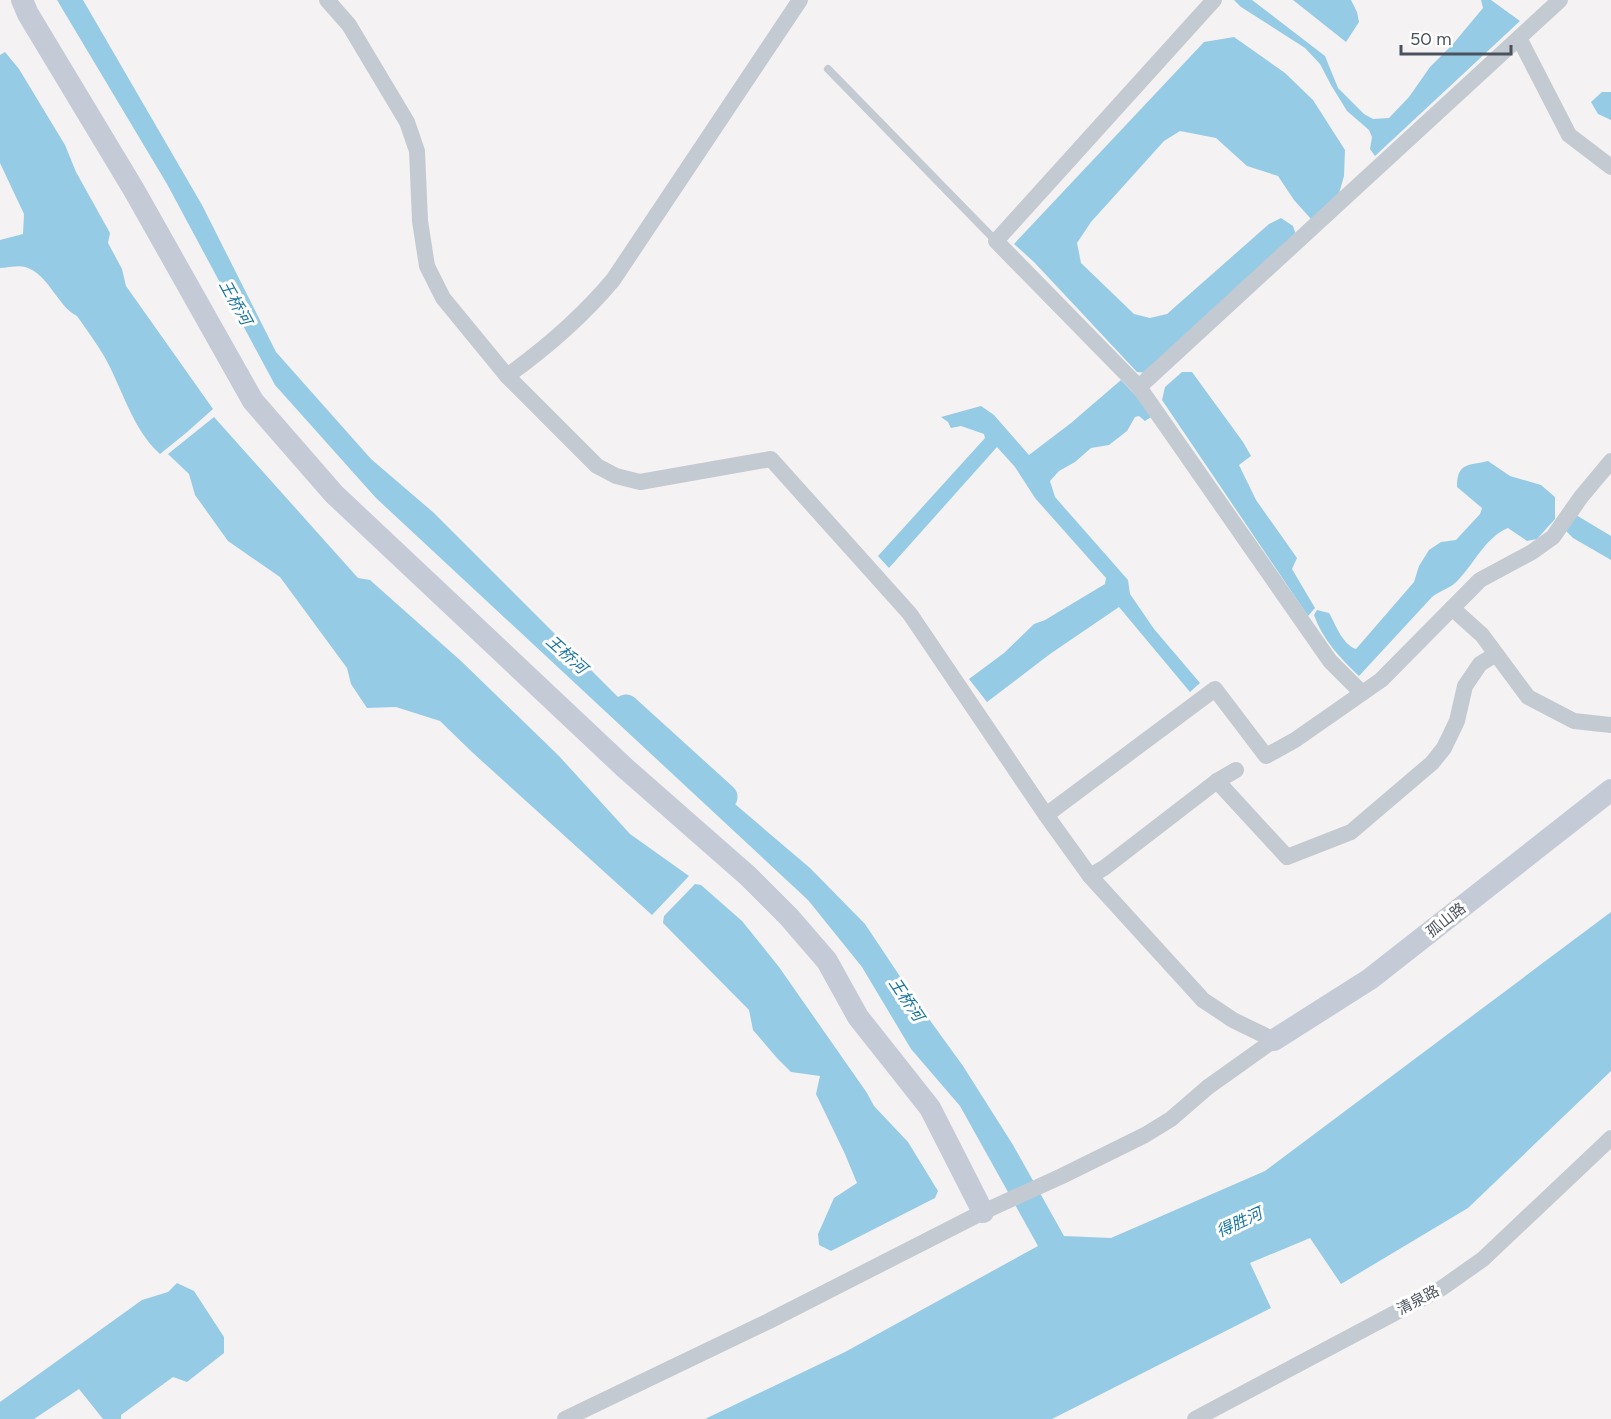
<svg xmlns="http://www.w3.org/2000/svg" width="1611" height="1419" viewBox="0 0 1611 1419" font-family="Figtree,'Noto Sans SC',sans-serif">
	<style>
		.water { fill: #96cbe6 }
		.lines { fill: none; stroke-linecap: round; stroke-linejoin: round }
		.river { stroke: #96cbe6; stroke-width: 27 }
		.lane { stroke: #c4cad2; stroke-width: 8 }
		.street { stroke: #c4cad2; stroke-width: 16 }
		.secondary { stroke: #c4cbd6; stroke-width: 22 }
		.labels { text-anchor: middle; stroke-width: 6; stroke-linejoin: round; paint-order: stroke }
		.street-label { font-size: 15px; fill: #4b525e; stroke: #fff }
		.water-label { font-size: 16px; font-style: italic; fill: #1875a3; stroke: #fff }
	</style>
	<rect width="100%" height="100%" fill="#f4f2f2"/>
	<g class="water">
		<polygon points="57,0 83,0 202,205 276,352 371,459 434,513 669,748 810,868 865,924 921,1008 963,1066 1013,1145 1064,1236 1111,1238 1265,1171 1611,912 1611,1071 1468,1208 1341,1284 1310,1238 1250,1263 1271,1308 1052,1419 705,1419 845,1352 1038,1246 960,1106 911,1049 862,967 808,900 376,498 275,385 167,184"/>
		<polygon points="1234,0 1252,0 1325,56 1338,88 1364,114 1373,119 1389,118 1409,97 1430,67 1453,44 1483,8 1481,0 1491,0 1520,21 1375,156 1370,149 1372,137 1369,130 1347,111 1331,85 1320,64 1305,48 1241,7"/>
		<polygon points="1293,0 1351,0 1357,12 1359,22 1346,42"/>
		<polygon points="1234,37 1285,73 1313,100 1345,150 1344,176 1338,197 1311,219 1294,200 1278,176 1247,166 1216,138 1180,131 1164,141 1091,222 1077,243 1081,263 1134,314 1150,318 1167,314 1269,224 1281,218 1293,226 1296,235 1148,373 1137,372 1034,262 1014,244 1204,42"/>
		<path d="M5 52 19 69 65 145 76 172 110 233 108 243 122 269 126 286 213 409 186 433 160 454C132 429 122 387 104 356 96 342 86 329 77 316 58 307 48 273 25 267 18 265 7 268 0 268V240L23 234 24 214 0 163V55Z"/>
		<polygon points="1602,92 1611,92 1611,120 1598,114 1591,102"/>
		<polygon points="1182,372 1192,372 1243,442 1251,456 1239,465 1256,500 1297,558 1292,569 1315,608 1308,616 1162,400 1165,387"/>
		<polygon points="1121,380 1154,415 1145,421 1139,416 1135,417 1127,431 1109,445 1091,448 1075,462 1059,471 1050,481 1055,497 1128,580 1130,594 1154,629 1200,683 1190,692 1119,607 1050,654 987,702 969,679 1004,653 1034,624 1045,620 1105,584 1106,578 1035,498 1015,467 997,447 889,568 878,556 985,438 984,434 961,426 951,428 948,422 941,417 981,406 994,415 1029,455 1071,423"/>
		<polygon points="214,417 358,578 370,580 461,661 559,756 630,834 689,876 652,915 473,753 440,721 396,707 367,708 351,684 347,668 280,577 228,541 195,495 189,474 168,454"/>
		<path d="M1488 461 1510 476 1541 485 1555 497V519L1537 539 1527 541 1508 528C1486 537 1475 562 1459 579 1452 588 1441 590 1432 597L1359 676C1341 659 1322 639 1314 615L1317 610 1329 613C1336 625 1342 644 1356 649L1414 582 1419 566 1429 550 1441 542 1456 540 1480 514 1482 508 1457 487C1457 461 1470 466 1488 461Z"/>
		<polygon points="1576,515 1611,536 1611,560 1573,538 1566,531"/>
		<polygon points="695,884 701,885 742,921 779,967 867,1093 874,1106 908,1142 938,1191 935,1198 831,1251 819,1245 818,1234 834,1198 857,1183 845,1154 816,1094 820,1076 791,1072 777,1058 753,1030 749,1010 663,923 664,916"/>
		<polygon points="177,1283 194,1291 224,1337 224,1353 187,1382 173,1377 121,1415 121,1419 103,1419 79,1389 34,1419 0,1419 0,1402 142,1300 168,1292"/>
	</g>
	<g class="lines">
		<polyline class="river" points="626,708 724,797"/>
		<polyline class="lane" points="828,69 996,241"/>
		<g class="street">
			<polyline points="327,0 349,25 407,122 417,151 420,221 427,266 443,298 507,376 597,466 616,476 640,482 771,459 910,614 1046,815 1090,876 1203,1000 1233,1020 1274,1040 1208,1087 1171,1119 1145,1135 1062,1176 983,1212 769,1321 565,1419"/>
			<polyline points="1214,0 996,241 1139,387 1330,661 1362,693"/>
			<polyline points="1519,38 1569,135 1611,167"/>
			<path d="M507 376C546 348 582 317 613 280L800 0"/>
			<polyline points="1139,387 1560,0"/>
			<polyline points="1452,608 1482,635 1528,697 1574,721 1611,725"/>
			<polyline points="1217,781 1287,857 1351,832 1432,763 1444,748 1457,721 1465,686 1480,664 1496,654"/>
			<polyline points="1046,815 1215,689 1266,756 1295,740 1381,680 1480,580 1532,552 1553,537 1581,497 1611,461"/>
			<polyline points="1090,876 1104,868 1217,781 1236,770"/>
			<polyline points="1195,1419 1442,1288 1483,1259 1611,1138"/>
		</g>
		<g class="secondary">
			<polyline points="22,0 28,14 134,190 253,401 334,494 625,768 748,876 789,917 827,961 858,1017 930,1108 983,1212"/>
			<polyline points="1274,1040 1370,979 1611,790"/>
		</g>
	</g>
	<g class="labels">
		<g class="street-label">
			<text transform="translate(1446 920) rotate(-38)" y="5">孤山路</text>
			<text transform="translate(1418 1300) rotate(-28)" y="5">清泉路</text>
		</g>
		<g class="water-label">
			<text transform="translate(236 302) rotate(61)" y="6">王桥河</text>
			<text transform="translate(567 654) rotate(42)" y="6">王桥河</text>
			<text transform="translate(907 999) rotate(56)" y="6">王桥河</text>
			<text transform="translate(1239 1222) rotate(-25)" y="6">得胜河</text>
		</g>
	</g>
	<path d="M1401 45v9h110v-9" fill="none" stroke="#4b525e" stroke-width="3"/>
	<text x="1410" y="45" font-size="18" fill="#4b525e" stroke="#ffffff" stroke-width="4.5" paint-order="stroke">50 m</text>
</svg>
